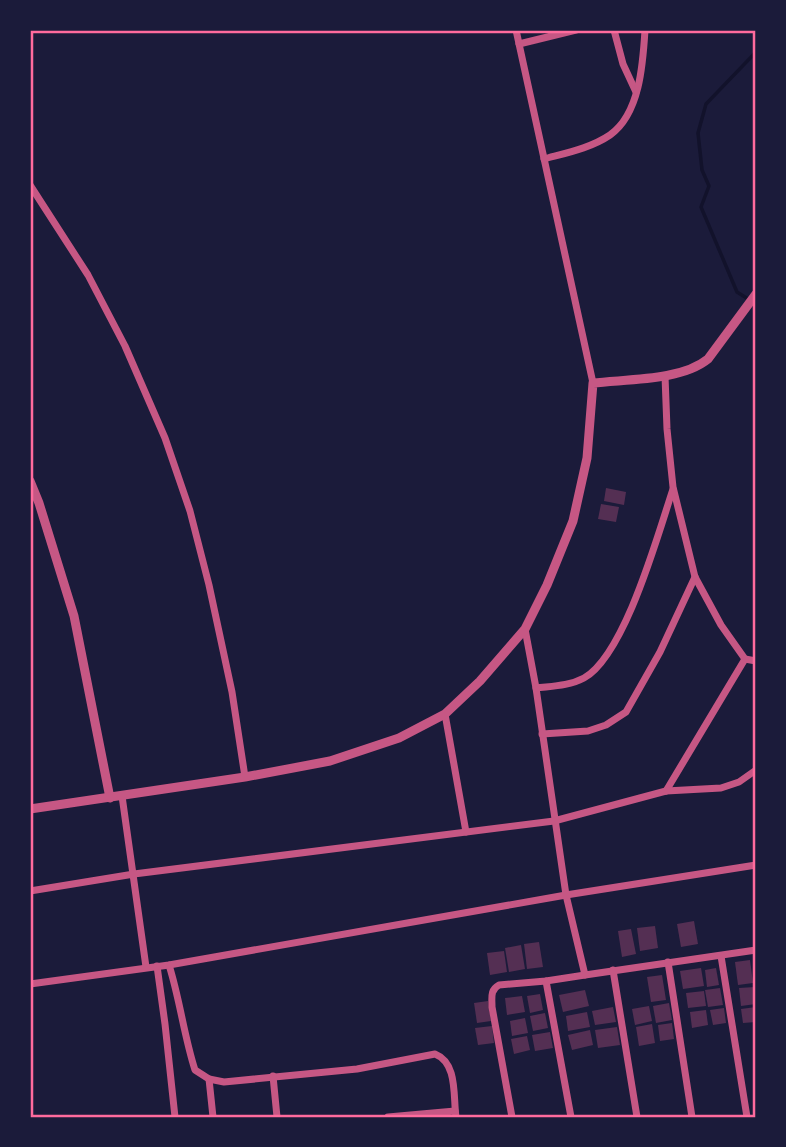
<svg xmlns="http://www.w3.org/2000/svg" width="786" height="1147" viewBox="0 0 786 1147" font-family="Quicksand,sans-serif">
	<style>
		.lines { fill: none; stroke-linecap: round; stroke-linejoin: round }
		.stream { stroke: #12122b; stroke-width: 3.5 }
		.building { fill: #542f53 }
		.minor { stroke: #c65784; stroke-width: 7 }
		.tertiary { stroke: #c65784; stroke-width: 9 }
		.neatline { fill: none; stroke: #ff6b9d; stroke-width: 2.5 }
	</style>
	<rect width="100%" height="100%" fill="#1b1b3a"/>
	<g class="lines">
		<polyline class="stream" points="756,52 706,104 698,133 702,170 709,186 701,207 737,292 756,304"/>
	</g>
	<g class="building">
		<polygon points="606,488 626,492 624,505 604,501"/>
		<polygon points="601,504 619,507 616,522 598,519"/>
		<polygon points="694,921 698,944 681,947 677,924"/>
		<polygon points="655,926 658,948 640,951 637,928"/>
		<polygon points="631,929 636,954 622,957 618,931"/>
		<polygon points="539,942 543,967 527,969 524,944"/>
		<polygon points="521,945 525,969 509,972 505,948"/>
		<polygon points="504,951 507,972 490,975 487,953"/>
		<polygon points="750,960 753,983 738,985 735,962"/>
		<polygon points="701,968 704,986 683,989 680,971"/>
		<polygon points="716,968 719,985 707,987 705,970"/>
		<polygon points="662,975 666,1000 651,1002 647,977"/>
		<polygon points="755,987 756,1004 741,1006 739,988"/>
		<polygon points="720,988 723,1005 708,1007 705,990"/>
		<polygon points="585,990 589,1006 563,1012 559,995"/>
		<polygon points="704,991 706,1006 688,1008 686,993"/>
		<polygon points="540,994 543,1010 530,1013 527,996"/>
		<polygon points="522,996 525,1012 507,1015 505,998"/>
		<polygon points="488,1001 491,1021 477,1023 474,1003"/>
		<polygon points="669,1003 672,1020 656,1023 653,1006"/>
		<polygon points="649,1006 652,1021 635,1025 632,1009"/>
		<polygon points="613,1007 616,1022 595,1025 592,1011"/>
		<polygon points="756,1007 756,1022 743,1023 741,1009"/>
		<polygon points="724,1008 726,1023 713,1025 710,1010"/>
		<polygon points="706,1010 708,1025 692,1028 690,1012"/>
		<polygon points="587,1012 590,1027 568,1031 566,1016"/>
		<polygon points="545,1013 548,1028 533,1031 530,1016"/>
		<polygon points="525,1018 528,1033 512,1036 510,1021"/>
		<polygon points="672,1023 674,1039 660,1041 658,1025"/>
		<polygon points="652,1024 655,1043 639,1046 636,1027"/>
		<polygon points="492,1026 494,1043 478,1045 475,1028"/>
		<polygon points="617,1027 620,1045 598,1048 595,1030"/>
		<polygon points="590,1030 593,1045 572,1050 568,1035"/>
		<polygon points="550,1032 553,1048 535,1051 532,1035"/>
		<polygon points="527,1036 530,1050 514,1054 511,1039"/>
	</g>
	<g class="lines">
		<g class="minor">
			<polyline points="516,30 593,383"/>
			<polyline points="614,30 623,64 636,92"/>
			<polyline points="519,44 576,30"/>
			<path d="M544 159C566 153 591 148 610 135 640 114 643 63 645 30"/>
			<polyline points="30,185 88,275 125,346 165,438 190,511 209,585 232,692 245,777"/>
			<polyline points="665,376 667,429 673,487 695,577 721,625 745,659 756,661"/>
			<polyline points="525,629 536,688 566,895 585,975 756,950"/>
			<path d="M536 688C552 686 569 686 584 678 625 655 658 534 673 489"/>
			<polyline points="445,714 466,832"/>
			<polyline points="542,734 588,731 606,725 626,712 660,652 695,577"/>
			<polyline points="666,791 745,659"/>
			<polyline points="122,796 146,967"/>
			<polyline points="30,891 134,874 554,821 666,791 721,788 739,782 756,770"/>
			<polyline points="721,956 747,1117"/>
			<polyline points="668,962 692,1117"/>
			<path d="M169 965C180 1000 184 1036 195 1070L209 1079 224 1082 357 1069 435 1054C458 1063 453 1097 456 1117"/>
			<polyline points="157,966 165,1024 175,1117"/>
			<polyline points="613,970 637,1117"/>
			<polyline points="546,981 571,1117"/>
			<polyline points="30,984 169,965 566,895 756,865"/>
			<polyline points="273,1076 277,1117"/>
			<polyline points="209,1079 213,1117"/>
			<polyline points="388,1117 455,1111"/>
			<path d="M512 1117 492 1007C492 997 490 990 499 985L546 981 585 975"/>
		</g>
		<g class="tertiary">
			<polyline points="30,481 39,503 74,616 110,798"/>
			<path d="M30 809 245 777 330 761 399 738 445 714 480 681 525 629 547 585 573 521 587 458 593 383C627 379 681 381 708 359L756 294"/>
		</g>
	</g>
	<rect width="786" height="1147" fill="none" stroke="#1b1b3a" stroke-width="63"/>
	<rect x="32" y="32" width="722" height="1084" class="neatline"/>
</svg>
